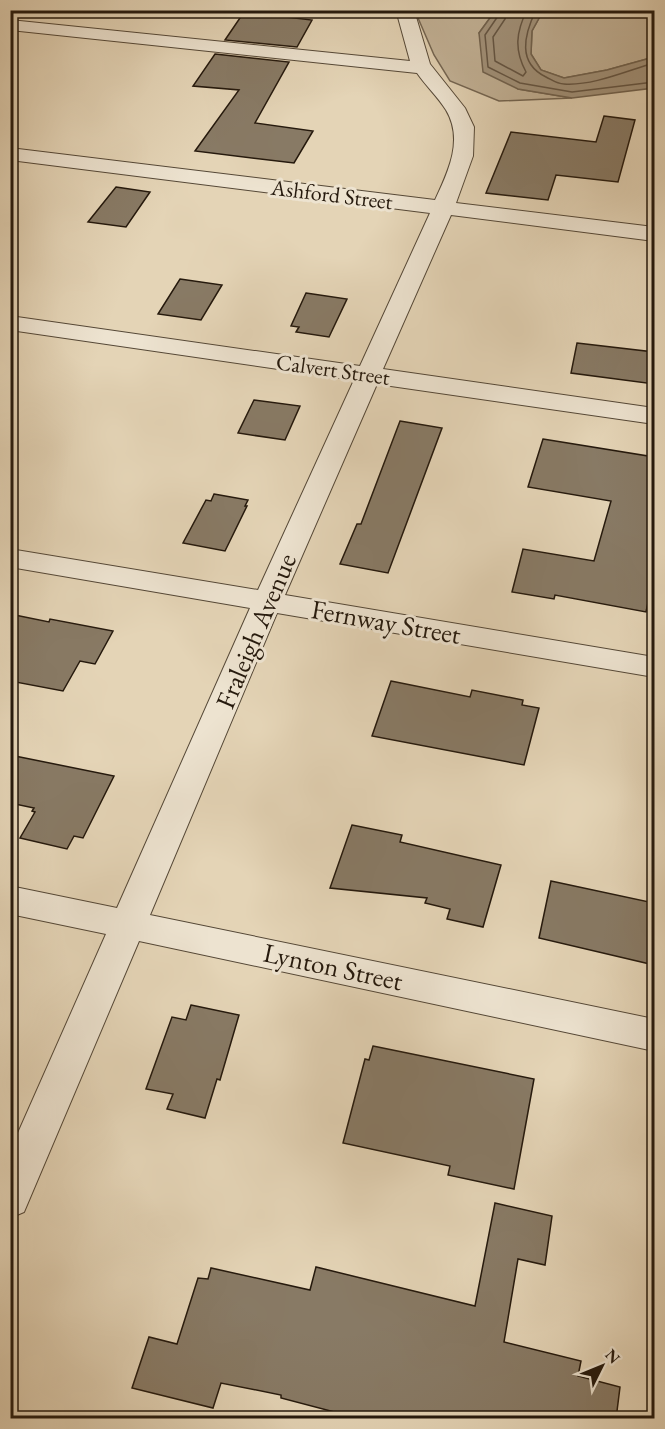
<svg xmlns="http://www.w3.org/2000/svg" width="665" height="1429" viewBox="0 0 665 1429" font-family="'EB Garamond',serif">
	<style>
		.green { fill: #c4b499; stroke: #746653; stroke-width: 1.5 }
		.water { fill: #a3947d; stroke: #716350; stroke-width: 1.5 }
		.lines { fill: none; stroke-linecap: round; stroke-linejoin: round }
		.shore { stroke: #645645; stroke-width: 1.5 }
		.building { fill: #887a65; stroke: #25190d; stroke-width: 1.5 }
		.minor-casing { stroke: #554837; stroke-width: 2 }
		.minor { fill: #ede3d0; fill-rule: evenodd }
		.labels { text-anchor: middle; stroke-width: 6; stroke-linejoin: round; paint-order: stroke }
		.far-street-label { font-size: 22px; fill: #25190d; stroke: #ede3d0 }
		.street-label { font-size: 27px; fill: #25190d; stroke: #ede3d0 }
	</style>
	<rect width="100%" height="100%" fill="#e4d4b6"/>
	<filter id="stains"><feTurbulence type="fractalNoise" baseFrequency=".00333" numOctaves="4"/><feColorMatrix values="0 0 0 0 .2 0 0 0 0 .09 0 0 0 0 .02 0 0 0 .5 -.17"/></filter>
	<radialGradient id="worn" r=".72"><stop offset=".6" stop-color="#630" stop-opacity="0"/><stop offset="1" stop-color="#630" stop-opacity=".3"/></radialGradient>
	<g class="green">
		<polygon points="415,11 495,11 479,33 518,89 572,98 499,101 450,81 434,55"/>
		<polygon points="543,11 654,11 654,57 607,70 564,78 541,70 531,54 532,31"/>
	</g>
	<polygon class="water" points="495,11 543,11 532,31 531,54 541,70 564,78 607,70 654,57 654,88 572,98 518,89 483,72 479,33"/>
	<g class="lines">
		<g class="shore">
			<polyline points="499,10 498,16 485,35 488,67 520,83 572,92 654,82"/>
			<path d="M507 10 505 19 493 37 495 61 523 76 526 72C514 50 516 32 527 10"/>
			<path d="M536 10C524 35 517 63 546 77 552 80 557 84 564 84 593 86 626 71 654 63"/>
		</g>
	</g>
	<g class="building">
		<polygon points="244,12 312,20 297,47 225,40"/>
		<polygon points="215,54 289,62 255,123 313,131 294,163 195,151 239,90 193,86"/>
		<polygon points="604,116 635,120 618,182 556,175 548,200 486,193 511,132 596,142"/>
		<polygon points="116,187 150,192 126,227 88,222"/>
		<polygon points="180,279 222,285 201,320 158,314"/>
		<polygon points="306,293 347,299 329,337 296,332 299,327 291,326"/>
		<polygon points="577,343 654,352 654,384 571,373"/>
		<polygon points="254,400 300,406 285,440 238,433"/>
		<polygon points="400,421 442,428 388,573 340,564 357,524 361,524"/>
		<polygon points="543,439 654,457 654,573 646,612 555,595 554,599 512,592 523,549 594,561 611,501 528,487"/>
		<polygon points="214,494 248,500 245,506 247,506 225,551 183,543 206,500 211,501"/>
		<polygon points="10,614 49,622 50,619 113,631 95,664 80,661 63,691 10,681"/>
		<polygon points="391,681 470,697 472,690 523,700 522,705 539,708 524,765 372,736"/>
		<polygon points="10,755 114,776 83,838 74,836 67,849 20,838 35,812 32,811 34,808 10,803"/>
		<polygon points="352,825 402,835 400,842 501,865 483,927 447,919 450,909 425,903 427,898 330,888"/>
		<polygon points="551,881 654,903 654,965 539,938"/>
		<polygon points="191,1005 239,1015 220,1080 217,1079 205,1118 167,1109 173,1094 146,1089 172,1017 186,1020"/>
		<polygon points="373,1046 534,1079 514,1189 448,1175 450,1166 343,1143 365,1059 369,1060"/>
		<polygon points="495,1203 552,1216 545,1265 518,1259 504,1342 581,1361 578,1376 620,1387 616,1419 361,1419 281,1398 281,1395 221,1383 213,1408 132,1388 149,1337 177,1344 198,1278 208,1279 211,1268 310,1290 316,1267 475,1306"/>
	</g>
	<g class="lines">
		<g class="minor-casing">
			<path id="minor" d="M396 10H414L430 64 465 108 474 127 473 156 456 203 654 227V241L451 215 383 369 654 408V424L377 384 285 595 654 657V677L277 613 150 915 654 1019V1051L139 941 24 1212 10 1218V1151L106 934 10 914V886L117 908 250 608 10 567V549L258 590 354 380 10 330V316L360 366 430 213 10 160V148L435 200C448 172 464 140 446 110 438 97 426 86 417 73L10 30V20L410 61Z"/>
		</g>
		<use href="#minor" class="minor"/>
	</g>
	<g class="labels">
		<g class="far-street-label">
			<text transform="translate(332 194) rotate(7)" y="8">Ashford Street</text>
			<text transform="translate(333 369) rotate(8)" y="8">Calvert Street</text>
		</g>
		<g class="street-label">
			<text transform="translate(386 622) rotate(10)" y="9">Fernway Street</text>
			<text transform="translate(256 631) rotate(-67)" y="9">Fraleigh Avenue</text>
			<text transform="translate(333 967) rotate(12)" y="9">Lynton Street</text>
		</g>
	</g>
	<rect width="665" height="1429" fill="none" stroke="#e4d4b6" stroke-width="36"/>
	<rect x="12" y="12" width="641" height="1405" fill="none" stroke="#25190d" stroke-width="3"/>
	<rect x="18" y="18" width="629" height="1393" fill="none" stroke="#25190d" stroke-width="1.5"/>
	<g transform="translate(602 1366) rotate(47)" stroke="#ede3d0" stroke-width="4.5" paint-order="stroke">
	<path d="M0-4.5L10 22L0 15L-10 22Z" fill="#25190d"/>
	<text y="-9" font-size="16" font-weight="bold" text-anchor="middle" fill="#25190d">N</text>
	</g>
	<rect width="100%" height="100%" filter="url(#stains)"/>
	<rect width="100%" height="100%" fill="url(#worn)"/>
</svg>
